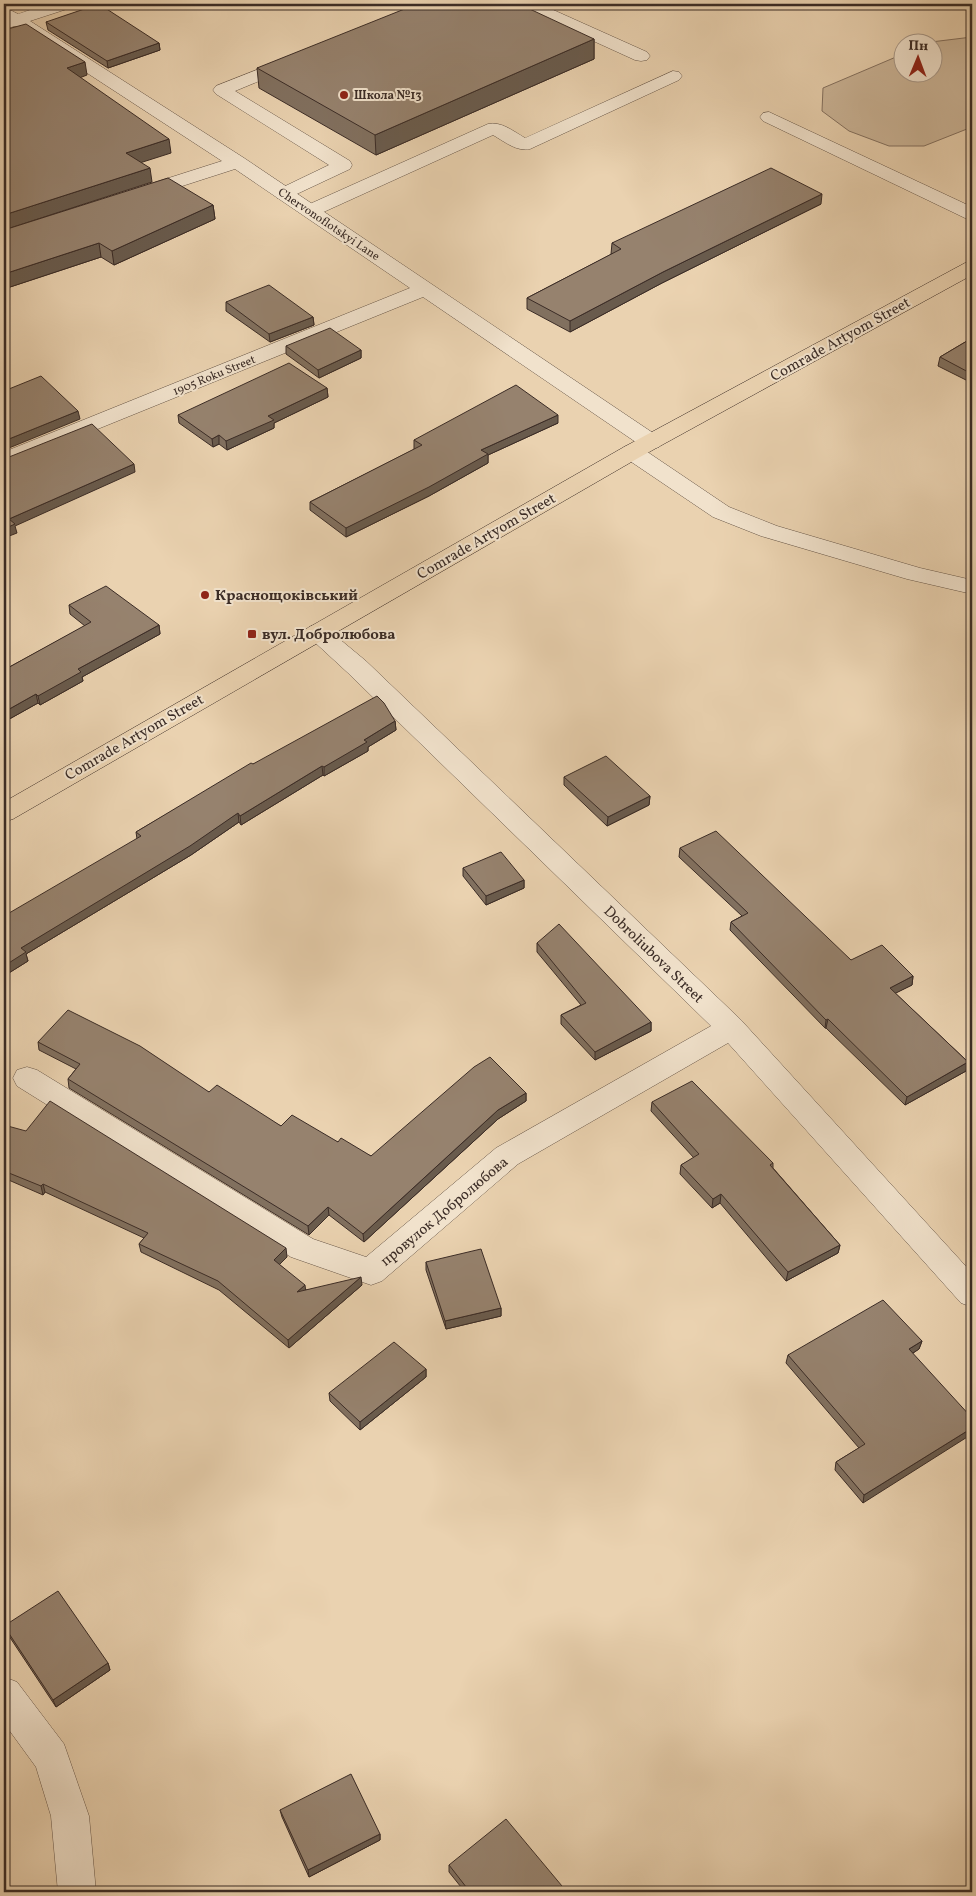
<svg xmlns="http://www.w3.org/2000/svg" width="976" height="1896" viewBox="0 0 976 1896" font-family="Vollkorn,serif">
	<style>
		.green { fill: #ccb699; stroke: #847160 }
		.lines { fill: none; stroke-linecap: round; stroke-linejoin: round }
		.service-casing { stroke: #675648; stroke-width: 1 }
		.minor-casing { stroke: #675648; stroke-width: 1 }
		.primary-casing { stroke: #3b2c26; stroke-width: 1 }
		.service { fill: #f1e2cc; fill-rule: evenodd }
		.minor { fill: #f1e2cc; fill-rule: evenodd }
		.primary { fill: #ead2b0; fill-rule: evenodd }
		.wall { fill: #81705f; stroke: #3b2c26 }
		.shaded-wall { fill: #695b4d; stroke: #3b2c26 }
		.building { fill: #96826e; stroke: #3b2c26 }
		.poi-dot { fill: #8f2418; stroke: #f1e2cc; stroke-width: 2 }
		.labels { text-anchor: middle; stroke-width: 4; stroke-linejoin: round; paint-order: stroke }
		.far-poi-label { font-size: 12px; font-weight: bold; fill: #3b2c26; stroke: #f1e2cc; text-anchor: start }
		.far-street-label { font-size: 12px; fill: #3b2c26; stroke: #f1e2cc }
		.street-label { font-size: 15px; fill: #3b2c26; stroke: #f1e2cc }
		.poi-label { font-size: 15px; font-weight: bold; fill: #3b2c26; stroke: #f1e2cc; text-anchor: start }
	</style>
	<rect width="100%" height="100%" fill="#ead2b0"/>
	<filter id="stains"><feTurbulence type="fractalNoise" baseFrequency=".004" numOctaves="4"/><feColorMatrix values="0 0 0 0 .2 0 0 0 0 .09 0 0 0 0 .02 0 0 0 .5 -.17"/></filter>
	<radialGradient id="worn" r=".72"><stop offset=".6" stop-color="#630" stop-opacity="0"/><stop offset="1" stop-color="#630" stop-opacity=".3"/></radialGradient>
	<polygon class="green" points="972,37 972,127 924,146 889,146 849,131 822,111 823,88 903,54 904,72 934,72 934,42 931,42"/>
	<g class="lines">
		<g class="service-casing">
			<g id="service">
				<polygon points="519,4 540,4 647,52 650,56 647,60 641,61 635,60 521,8"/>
				<polygon points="292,56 298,57 301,61 298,65 235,91 350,161 352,165 350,169 284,200 277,198 275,194 277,190 329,165 216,94 213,90 216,86"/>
				<path d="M673 71 679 72 682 76 679 80 530 149C517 152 505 142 493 135L317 215 310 217 303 215 300 211 303 207 488 124C501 121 513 131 525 138Z"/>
				<polygon points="769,112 972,207 972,220 965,218 763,121 760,117 763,113"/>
				<polygon points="632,445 640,447 729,507 777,526 920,568 972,580 972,594 907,579 761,536 713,517 624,457 621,452 624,447"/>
			</g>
		</g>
		<g class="minor-casing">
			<g id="minor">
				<polygon points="48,4 72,4 70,8 30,21 244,158 659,437 662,442 659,447 651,449 643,447 423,297 4,467 4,452 410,288 235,169 145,198 138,200 131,198 129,194 131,190 222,161 15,26 4,29 4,7 18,14"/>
				<polygon points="317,624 325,627 366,661 741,1020 972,1273 972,1307 961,1303 728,1043 518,1164 382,1281 371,1285 291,1257 17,1086 13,1078 17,1070 27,1067 37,1070 313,1239 366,1257 496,1148 711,1026 348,673 309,637 305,632 309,627"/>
				<polygon points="4,1677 17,1682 64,1744 89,1816 96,1892 58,1892 51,1816 36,1767 4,1723"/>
			</g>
		</g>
		<g class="primary-casing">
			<polygon id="primary" points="972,261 972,275 640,457 13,819 4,822 4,802 624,447 965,263"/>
		</g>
		<use href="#service" class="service"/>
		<use href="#minor" class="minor"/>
		<use href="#primary" class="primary"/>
	</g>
	<g class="wall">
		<polygon points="46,22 159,43 160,50 108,68 48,30"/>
		<polygon points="594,39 594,59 376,155 259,88 257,68"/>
		<polygon points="821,204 662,283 570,332 527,309 527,298 612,254 611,254 612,243"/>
		<polygon points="213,205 215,219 114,265 101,257 4,289 4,230"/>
		<polygon points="226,302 313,317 314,325 270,342 226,311"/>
		<polygon points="972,338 972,383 938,366 940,357"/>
		<polygon points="286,346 361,350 361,358 319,378 286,354"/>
		<polygon points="327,388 328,397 274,423 274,428 227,450 219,444 213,447 179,423 178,415"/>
		<polygon points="558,423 488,455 488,463 429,496 346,537 310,510 310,502 415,449 414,449 414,440"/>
		<polygon points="69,605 159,625 160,634 82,677 83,681 40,705 38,703 4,722 4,670 85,626 70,614"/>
		<polygon points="395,721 396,730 368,747 368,751 324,776 323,775 241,825 239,822 191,855 26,954 28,961 4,976 137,839 136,832 253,764"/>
		<polygon points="564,777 650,796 649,805 607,826 564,785"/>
		<polygon points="680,848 851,960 913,976 912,985 895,993 968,1062 966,1071 905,1105 826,1028 825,1028 730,930 731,922 742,916 679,857"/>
		<polygon points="463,868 524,880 524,888 486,905 463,876"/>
		<polygon points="537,943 651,1022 651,1031 595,1060 561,1024 561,1015 581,1005 537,952"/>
		<polygon points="38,1042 209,1092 281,1126 338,1142 371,1156 526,1093 526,1101 498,1119 364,1242 329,1215 309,1235 69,1088 68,1079 76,1069 39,1050"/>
		<polygon points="652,1102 773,1163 773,1168 840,1245 838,1253 786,1281 720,1203 712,1208 680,1174 681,1165 694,1158 651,1111"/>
		<polygon points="4,1125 287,1257 279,1264 306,1290 362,1285 289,1348 219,1290 141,1252 139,1244 144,1238 45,1192 43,1195 4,1178"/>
		<polygon points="426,1262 501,1308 501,1316 446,1329 426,1270"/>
		<polygon points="922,1341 919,1349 913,1353 863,1503 835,1470 836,1462 859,1448 786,1363 788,1355"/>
		<polygon points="426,1369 426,1377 360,1430 330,1401 329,1393"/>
		<polygon points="4,1626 108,1663 110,1670 56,1707 7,1633"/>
		<polygon points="280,1810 380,1834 380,1840 309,1877 282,1817"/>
		<polygon points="449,1865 567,1892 465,1892 449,1872"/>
	</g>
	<g class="shaded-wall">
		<polygon points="594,39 594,59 376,155 375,135"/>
		<polygon points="159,43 160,50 108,68 107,61"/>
		<polygon points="85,62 87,75 69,82 67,68"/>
		<polygon points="169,139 171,153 127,167 126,153"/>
		<polygon points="150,168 152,182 4,230 4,215"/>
		<polygon points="822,194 821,204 662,283 570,332 570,321 663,272"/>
		<polygon points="213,205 215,219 114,265 112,251"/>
		<polygon points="99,243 101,257 4,289 4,274"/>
		<polygon points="313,317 314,325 270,342 269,334"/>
		<polygon points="361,350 361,358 319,378 318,370"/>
		<polygon points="327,388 328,397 274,423 274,428 227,450 226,441 268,416"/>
		<polygon points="78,411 80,419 4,450 4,441"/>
		<polygon points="558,415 558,423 488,455 488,463 429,496 346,537 346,528 481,450"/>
		<polygon points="219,435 219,444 213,447 212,439"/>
		<polygon points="134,464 135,472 15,526 17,533 4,538 4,529 9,519"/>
		<polygon points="159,625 160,634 82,677 83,681 40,705 38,696 78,669"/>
		<polygon points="36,694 38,703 4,722 4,712"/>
		<polygon points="395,721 396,730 368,747 368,751 324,776 324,767 364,740"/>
		<polygon points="322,766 323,775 241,825 240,816"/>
		<polygon points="650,796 649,805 607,826 608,817"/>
		<polygon points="238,813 239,822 191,855 26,954 28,961 4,976 4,967 21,948"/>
		<polygon points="524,880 524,888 486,905 486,896"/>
		<polygon points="913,976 912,985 888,997 890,988"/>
		<polygon points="828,1019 826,1028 825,1028 826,1020"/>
		<polygon points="651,1022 651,1031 595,1060 595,1052"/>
		<polygon points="968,1062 966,1071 905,1105 907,1097"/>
		<polygon points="526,1093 526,1101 498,1119 364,1242 363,1234 498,1110"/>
		<polygon points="43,1184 45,1192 43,1195 41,1186"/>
		<polygon points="721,1194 720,1203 712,1208 713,1199"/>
		<polygon points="328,1207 329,1215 309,1235 308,1226"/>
		<polygon points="840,1245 838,1253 786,1281 788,1272"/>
		<polygon points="286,1248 287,1257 275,1269 274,1260"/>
		<polygon points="361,1277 362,1285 289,1348 288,1340"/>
		<polygon points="305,1285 306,1293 297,1292"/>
		<polygon points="501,1308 501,1316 446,1329 445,1321"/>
		<polygon points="922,1341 919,1349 907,1357 909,1349"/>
		<polygon points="426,1369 426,1377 360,1430 360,1422"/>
		<polygon points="972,1428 972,1434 863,1503 864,1495"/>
		<polygon points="108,1663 110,1670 56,1707 53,1700"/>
		<polygon points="380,1834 380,1840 309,1877 308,1870"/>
	</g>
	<g class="building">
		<polygon points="99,4 159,43 107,61 46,22"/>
		<polygon points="417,4 519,4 594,39 375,135 257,68"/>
		<polygon points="26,24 85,62 67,68 169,139 126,153 150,168 4,215 4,30"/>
		<polygon points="771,168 822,194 663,272 570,321 527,298 621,249 612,243"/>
		<polygon points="168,178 213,205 112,251 99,243 4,274 4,230"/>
		<polygon points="269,285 313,317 269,334 226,302"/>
		<polygon points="330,328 361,350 318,370 286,346"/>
		<polygon points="972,338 972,374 940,357"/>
		<polygon points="289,363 327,388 268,416 274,420 226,441 219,435 212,439 178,415"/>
		<polygon points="41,376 78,411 4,441 4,391"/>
		<polygon points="516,385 558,415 481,450 488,454 429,487 346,528 310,502 422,445 414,440"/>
		<polygon points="92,424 134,464 9,519 15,524 4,529 4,459"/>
		<polygon points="106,586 159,625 78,669 81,672 38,696 36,694 4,712 4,670 91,622 69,605"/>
		<polygon points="377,696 384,703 395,721 364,740 367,742 324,767 322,766 240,816 238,813 190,846 21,948 26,952 4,966 4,916 141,836 136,832 251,763 253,764"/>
		<polygon points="606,756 650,796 608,817 564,777"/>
		<polygon points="716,831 851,960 882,945 913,976 890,988 968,1062 907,1097 828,1019 826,1020 731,922 748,913 680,848"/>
		<polygon points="501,852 524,880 486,896 463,868"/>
		<polygon points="559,924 651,1022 595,1052 561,1015 586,1003 537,943"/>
		<polygon points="68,1010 140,1046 209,1092 217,1085 281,1126 292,1115 338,1142 341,1138 371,1156 474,1067 490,1057 526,1093 498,1110 363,1234 328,1207 308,1226 68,1079 80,1064 38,1042"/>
		<polygon points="692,1081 773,1163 770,1165 840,1245 788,1272 721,1194 713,1199 681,1165 699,1154 652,1102"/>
		<polygon points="50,1101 286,1248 274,1260 305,1285 297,1292 361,1277 288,1340 218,1281 139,1244 148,1233 43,1184 41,1186 4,1171 4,1125 26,1131"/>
		<polygon points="481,1249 501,1308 445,1321 426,1262"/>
		<polygon points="883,1300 922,1341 909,1349 972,1418 972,1428 864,1495 836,1462 865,1444 788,1355"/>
		<polygon points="394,1342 426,1369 360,1422 329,1393"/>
		<polygon points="58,1591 108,1663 53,1700 4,1626"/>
		<polygon points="351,1774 380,1834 308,1870 280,1810"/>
		<polygon points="506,1819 567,1892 470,1892 449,1865"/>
	</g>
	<g class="poi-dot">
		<circle cx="344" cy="95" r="5"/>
		<circle cx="205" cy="595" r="5"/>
		<rect x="247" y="629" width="10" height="10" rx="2.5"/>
	</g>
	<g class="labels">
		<g class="far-poi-label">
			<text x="354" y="99">Школа №13</text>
		</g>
		<g class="far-street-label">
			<text transform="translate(329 224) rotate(34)" y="4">Chervonoflotskyi Lane</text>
			<text transform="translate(214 375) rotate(-22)" y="4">1905 Roku Street</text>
		</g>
		<g class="street-label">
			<text transform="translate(840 339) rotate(-29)" y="5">Comrade Artyom Street</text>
			<text transform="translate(486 536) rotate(-30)" y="5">Comrade Artyom Street</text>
			<text transform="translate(134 737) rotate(-30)" y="5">Comrade Artyom Street</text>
			<text transform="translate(654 954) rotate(44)" y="5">Dobroliubova Street</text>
			<text transform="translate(444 1211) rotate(-40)" y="5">провулок Добролюбова</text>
		</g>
		<g class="poi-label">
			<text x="215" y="600">Краснощоківський</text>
			<text x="262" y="639">вул. Добролюбова</text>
		</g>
	</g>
	<rect width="976" height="1896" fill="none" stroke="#ead2b0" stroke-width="20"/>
	<rect x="5" y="5" width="966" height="1886" fill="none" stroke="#3b2c26" stroke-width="2.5"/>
	<rect x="10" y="10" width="956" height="1876" fill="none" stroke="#3b2c26"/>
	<g transform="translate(918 58) rotate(1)"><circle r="24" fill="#f1e2cc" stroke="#a8998a"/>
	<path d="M0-4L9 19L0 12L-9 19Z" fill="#8f2418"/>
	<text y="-8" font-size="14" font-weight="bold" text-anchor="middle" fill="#3b2c26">Пн</text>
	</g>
	<rect width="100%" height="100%" filter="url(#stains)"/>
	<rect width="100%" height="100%" fill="url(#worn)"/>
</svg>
